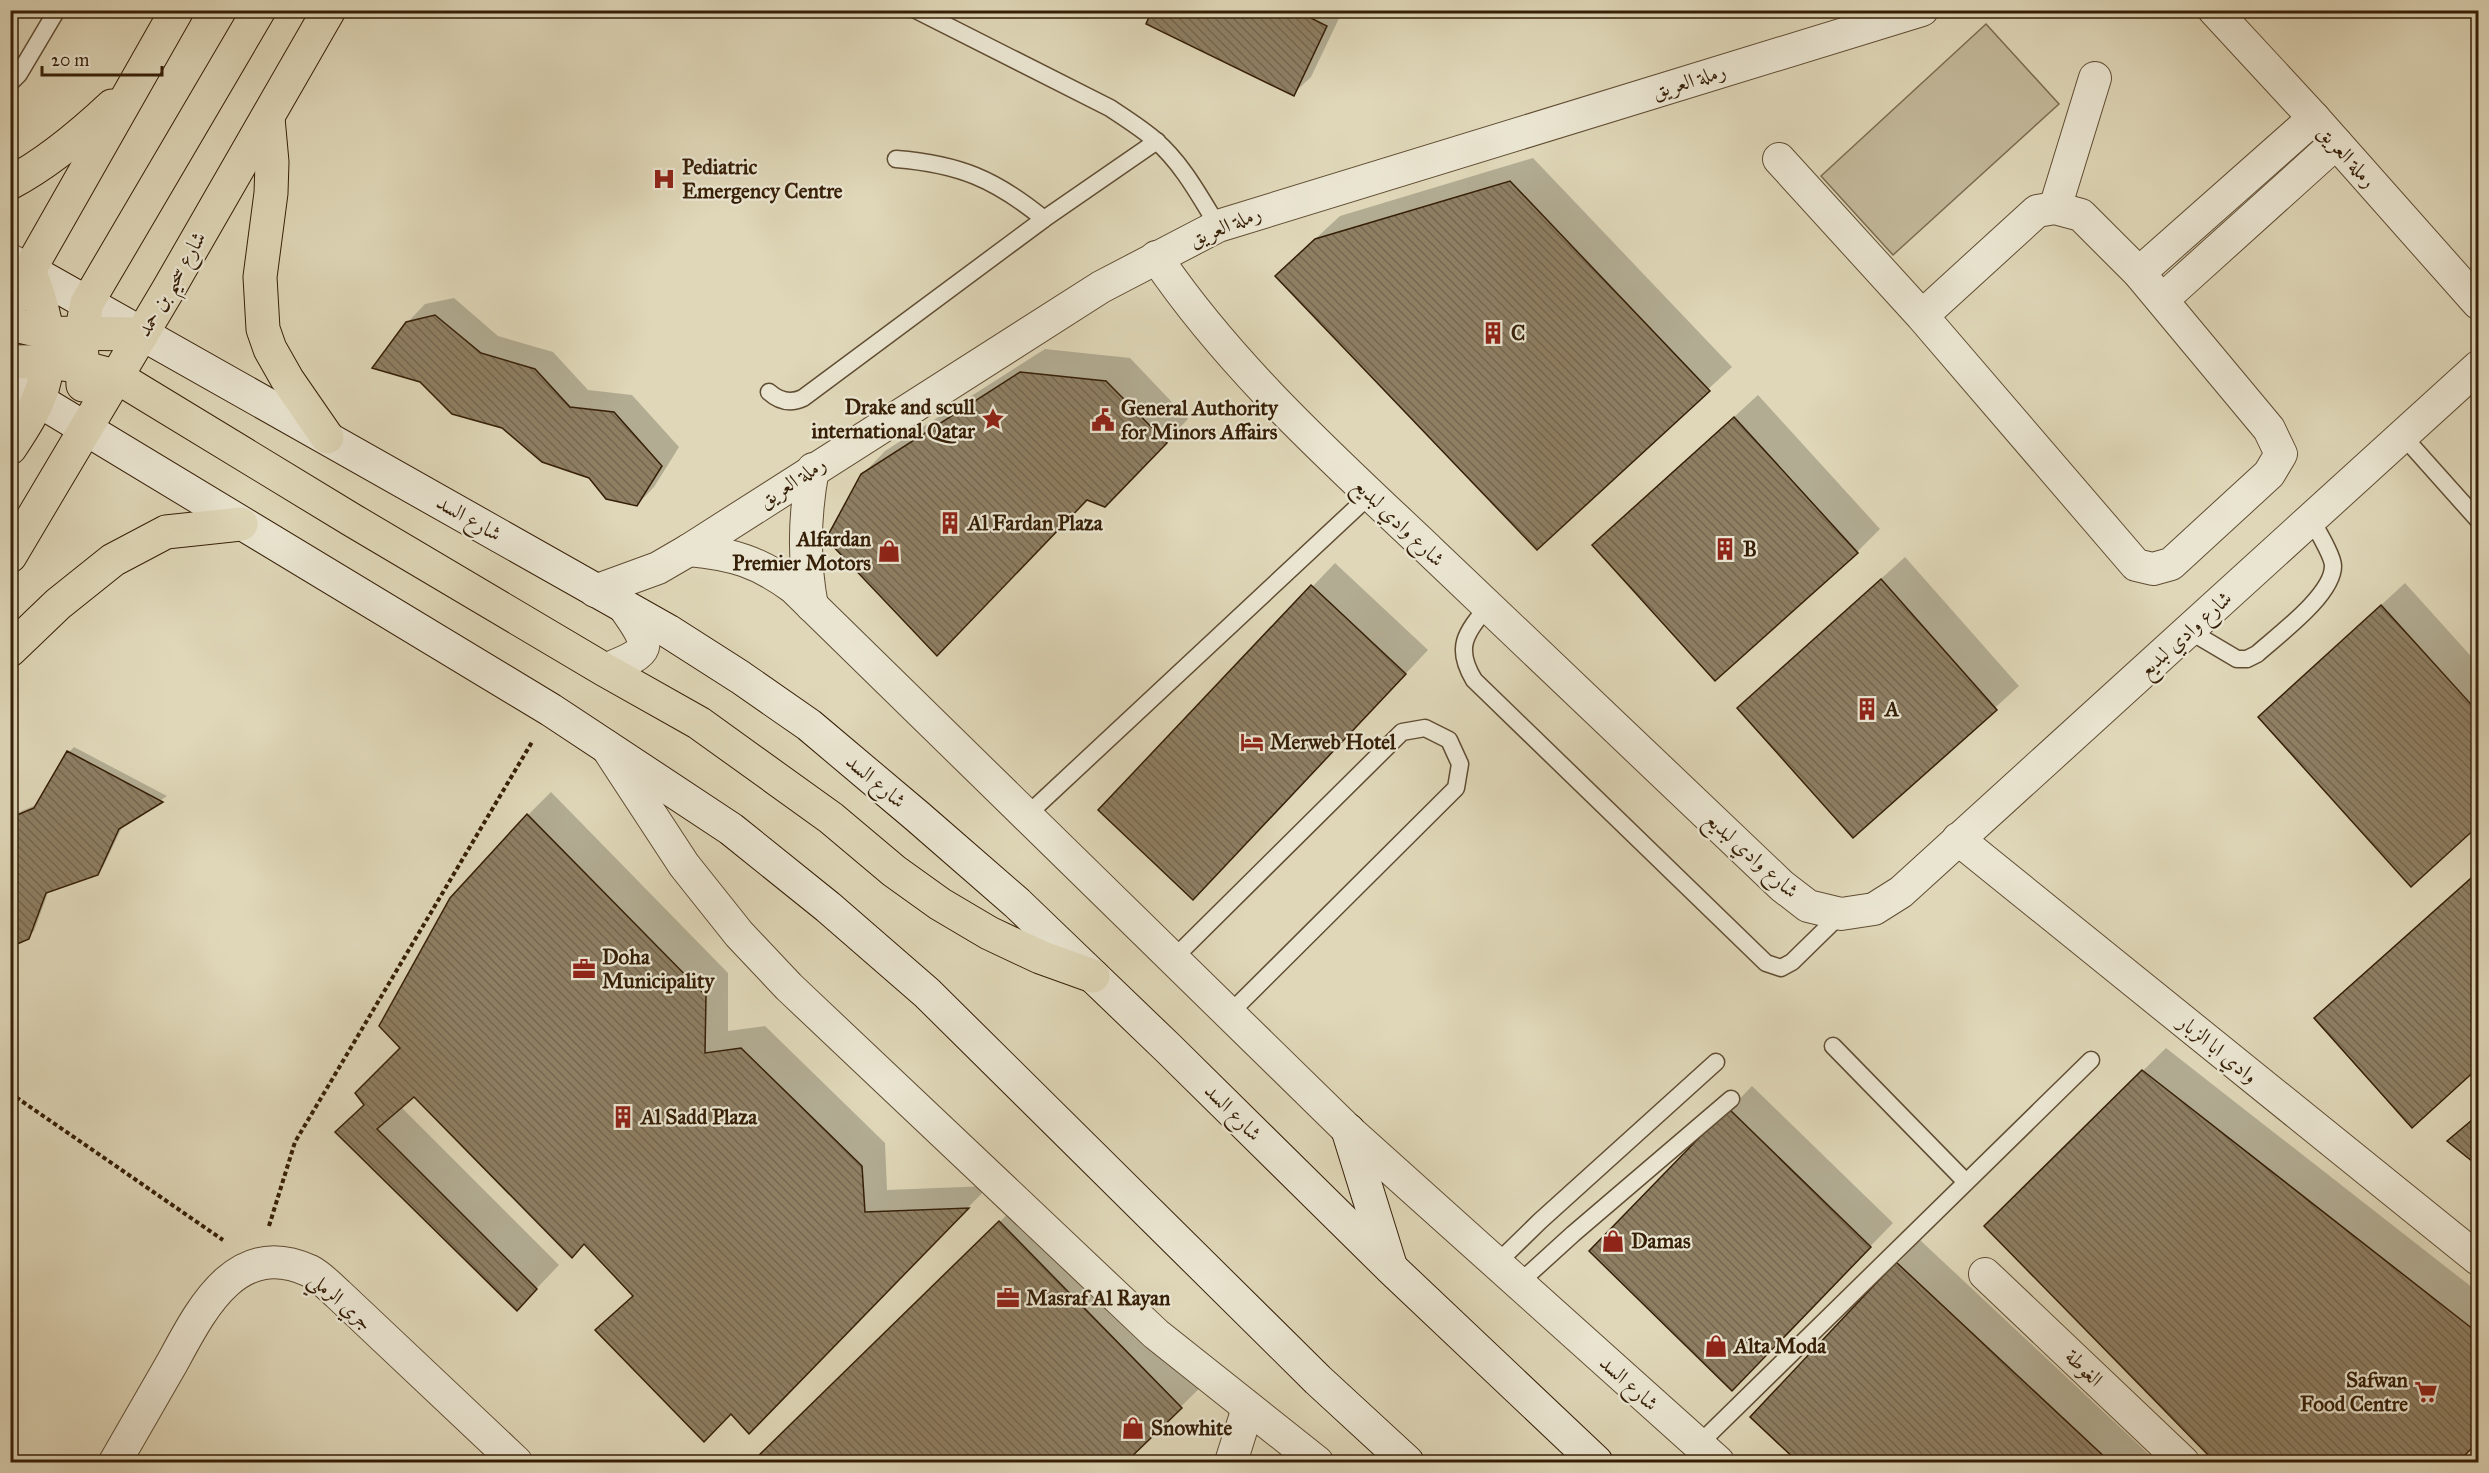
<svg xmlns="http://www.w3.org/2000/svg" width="2489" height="1473" viewBox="0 0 2489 1473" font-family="'IM FELL Great Primer',Amiri,serif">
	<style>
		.green { fill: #c2b89a; stroke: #7c6c50; stroke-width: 1.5 }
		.shadow { fill: #0003 }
		.building { fill: url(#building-back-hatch); stroke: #361f07; stroke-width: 1.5 }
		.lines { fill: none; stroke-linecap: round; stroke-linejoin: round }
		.service-casing { stroke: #604d33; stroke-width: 19 }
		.minor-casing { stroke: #604d33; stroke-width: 34 }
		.secondary-casing { stroke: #361f07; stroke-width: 35 }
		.trunk-casing { stroke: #361f07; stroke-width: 35 }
		.path { stroke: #361f07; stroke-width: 4; stroke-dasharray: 4.5 3; stroke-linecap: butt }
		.service { stroke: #eae5d1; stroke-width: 16 }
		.minor { stroke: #eae5d1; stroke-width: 32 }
		.secondary { stroke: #eae5d1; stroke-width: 33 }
		.trunk { stroke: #dfd7b8; stroke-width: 33 }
		.labels { text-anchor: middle; stroke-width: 4.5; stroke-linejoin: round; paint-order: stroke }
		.street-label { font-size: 21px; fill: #361f07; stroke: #eae5d1 }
		.poi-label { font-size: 21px; font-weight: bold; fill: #361f07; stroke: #eae5d1; text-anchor: start }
	</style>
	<defs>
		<pattern id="building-back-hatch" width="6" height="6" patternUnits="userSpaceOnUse" patternTransform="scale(1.5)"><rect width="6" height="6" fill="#8e7f63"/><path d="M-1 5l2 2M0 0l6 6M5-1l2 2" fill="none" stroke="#756750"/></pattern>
	</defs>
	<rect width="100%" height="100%" fill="#dfd7b8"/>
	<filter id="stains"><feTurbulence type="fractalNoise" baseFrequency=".00333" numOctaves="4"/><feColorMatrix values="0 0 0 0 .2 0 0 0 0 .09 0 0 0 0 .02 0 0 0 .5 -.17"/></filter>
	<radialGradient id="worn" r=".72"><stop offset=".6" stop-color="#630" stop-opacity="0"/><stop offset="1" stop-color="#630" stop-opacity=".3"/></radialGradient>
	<polygon class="green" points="1986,24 2059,104 1893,255 1821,176"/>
	<g class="shadow">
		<polygon points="1154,10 1343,10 1311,77 1293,94"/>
		<polygon points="1533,158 1732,367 1537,548 1300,253 1340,216"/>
		<polygon points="454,298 498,336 553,352 588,390 632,395 679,447 654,487 637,505 590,476 407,323 425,304"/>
		<polygon points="1045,349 1130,358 1188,419 1128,482 1087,499 862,475 885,451"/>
		<polygon points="1758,395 1880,529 1857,552 1594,545"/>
		<polygon points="1905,557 2019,686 1853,836 1739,708"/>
		<polygon points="1335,563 1428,650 1216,875 1100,810"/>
		<polygon points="2405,583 2478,664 2478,824 2411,885 2260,717"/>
		<polygon points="74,747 167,796 123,825 103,867 97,873 49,890 34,931 28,937 10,946 10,816 38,804 69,752"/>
		<polygon points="551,792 728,973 728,1031 765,1026 885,1143 887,1190 989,1186 772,1409 732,1412 597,1330 634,1295 585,1242 414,1095 401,1107 559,1265 517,1309 337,1132 365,1104 402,1048 528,815"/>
		<polygon points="2478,872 2478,1066 2412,1126 2339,996"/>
		<polygon points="2166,1048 2478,1292 2478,1440 2456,1462 2217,1462 1986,1226"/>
		<polygon points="1752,1086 1893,1223 1754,1366 1730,1109"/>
		<polygon points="2478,1113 2478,1164 2450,1141"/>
		<polygon points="1023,1199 1204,1384 1124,1462 754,1462"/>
		<polygon points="1920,1240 2157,1462 1801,1462 1752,1417"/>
	</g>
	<g class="building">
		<polygon points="1152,10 1295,10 1327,26 1294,96 1146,24"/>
		<polygon points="1510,181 1710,391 1537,550 1275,276 1315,239"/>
		<polygon points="435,315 481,353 535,369 570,407 614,412 662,466 637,506 606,499 589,478 542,462 502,428 452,414 420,382 372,368 406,322"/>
		<polygon points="1020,372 1106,381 1167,443 1105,507 1087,500 937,656 826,539 861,474"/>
		<polygon points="1734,417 1858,553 1715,681 1592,545"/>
		<polygon points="1881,579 1997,710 1853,838 1737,708"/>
		<polygon points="1311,585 1406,674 1193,900 1098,810"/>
		<polygon points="2381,605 2478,712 2478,826 2411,887 2258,717"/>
		<polygon points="67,751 163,802 119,829 98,875 46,893 29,939 10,947 10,818 34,808"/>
		<polygon points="527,814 706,996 705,1053 741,1048 862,1166 865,1212 969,1208 749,1434 731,1414 704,1442 595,1330 633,1296 584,1244 572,1258 414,1097 377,1129 537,1289 517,1311 335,1132 364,1105 355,1093 400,1048 379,1026 450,898"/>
		<polygon points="2478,872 2478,1068 2412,1128 2314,1018"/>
		<polygon points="2142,1070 2478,1333 2478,1442 2458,1462 2215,1462 1984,1226"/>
		<polygon points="1728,1108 1871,1247 1732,1391 1589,1251"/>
		<polygon points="2478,1115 2478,1166 2447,1141"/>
		<polygon points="999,1221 1182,1408 1126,1462 752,1462"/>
		<polygon points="1896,1262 2110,1462 1798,1462 1750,1417"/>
	</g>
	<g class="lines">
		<g class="service-casing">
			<g id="service">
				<path d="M916 10 1110 108C1125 118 1141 128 1155 140 1182 163 1200 197 1218 226"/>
				<polyline points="10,83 19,74 57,10"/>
				<path d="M896 159C959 164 995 179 1044 219"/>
				<path d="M769 392C779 401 790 404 803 398L1044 219 1157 141"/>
				<polyline points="2403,436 2478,520"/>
				<path d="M1488 606C1466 633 1454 647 1474 680L1766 963 1781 968 1792 962 1841 914"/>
				<path d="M2188 630 2237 659H2247L2257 654C2278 635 2333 595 2333 566 2333 556 2317 530 2311 519"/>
				<polyline points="1026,816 1370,495"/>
				<polyline points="1174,958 1402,732 1425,728 1449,740 1460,764 1456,788 1230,1013"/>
				<polyline points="1833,1046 1966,1182"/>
				<polyline points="1496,1264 1540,1221 1716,1062"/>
				<polyline points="1518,1284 1573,1234 1731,1099"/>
				<polyline points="1698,1445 2091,1060"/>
			</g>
		</g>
		<g class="minor-casing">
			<g id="minor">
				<polyline points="2214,10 2314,118 2478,303"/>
				<polyline points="1779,159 1922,316 2136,565 2153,569 2171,564 2269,474 2281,454 2269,429 2139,273 2081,215 2055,208 2037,211 1922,316"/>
				<polyline points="2055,208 2095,78"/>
				<path d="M1156 257C1231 368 1333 459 1430 551 1547 663 1665 774 1782 886L1808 906 1841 914 1874 909 1901 892 2478 367"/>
				<polyline points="10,260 29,270"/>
				<polyline points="2139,273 2314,118"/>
				<polyline points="2162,300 2336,143"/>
				<path d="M689 550C733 554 759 562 794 588L1348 1130 1718 1462"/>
				<polyline points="595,591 658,568 689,550 1101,287 1218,226 1922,10"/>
				<path d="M812 606C803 559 804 516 813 469"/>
				<path d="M605 670C651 651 654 649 624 607"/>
				<polyline points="606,746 684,865 739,934 789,987 1156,1334 1317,1462"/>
				<polyline points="1958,839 2478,1259"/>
				<polyline points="1985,1274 2183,1462"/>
				<path d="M115 1462C134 1429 153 1396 172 1363 201 1310 236 1237 310 1271 320 1276 330 1287 338 1294L516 1462"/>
				<polyline points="1231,1462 1248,1408"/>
			</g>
		</g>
		<g class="secondary-casing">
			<g id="secondary">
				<polyline points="29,270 668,631 740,677 809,725 917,816 1017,903 1169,1049 1392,1269 1596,1462"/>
				<polyline points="10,383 551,710 731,829 828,907 927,993 1318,1380 1407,1462"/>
				<polyline points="1348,1130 1390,1265"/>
			</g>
		</g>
		<g class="trunk-casing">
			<g id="trunk">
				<polyline points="268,118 272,162 271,193 260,277 263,329 270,349 287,379 327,437"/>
				<path d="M10 183C48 163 81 135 112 106"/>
				<polyline points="10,304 177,10"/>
				<polyline points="10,324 49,333 142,334"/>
				<path d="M10 362C53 361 76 364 117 377L352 520 605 670 699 723 831 818 894 871 940 904 989 933 1040 957 1093 976"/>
				<polyline points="83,385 81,334 87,303 259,10"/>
				<path d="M10 448C20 433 31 417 38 400 57 355 46 313 29 270"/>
				<polyline points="10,556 168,290 329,10"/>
				<polyline points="10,650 58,604 113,560 166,532 241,524"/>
			</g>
		</g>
		<g class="path">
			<polyline points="10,1093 223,1240"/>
			<polyline points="269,1226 295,1142 532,742"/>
		</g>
		<use href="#service" class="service"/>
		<use href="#minor" class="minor"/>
		<use href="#secondary" class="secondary"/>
		<use href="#trunk" class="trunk"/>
	</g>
	<defs>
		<g id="hospital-bare" transform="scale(1.8)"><path d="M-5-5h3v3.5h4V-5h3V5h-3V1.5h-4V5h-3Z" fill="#8f2418" stroke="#eae5d1" stroke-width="2.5" paint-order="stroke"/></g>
		<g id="building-bare" transform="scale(1.8)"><path d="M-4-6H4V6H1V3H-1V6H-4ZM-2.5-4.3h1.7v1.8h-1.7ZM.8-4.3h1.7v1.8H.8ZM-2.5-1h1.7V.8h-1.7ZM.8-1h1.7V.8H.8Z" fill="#8f2418" stroke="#eae5d1" stroke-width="2.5" paint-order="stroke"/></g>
		<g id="sight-bare" transform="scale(1.8)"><path d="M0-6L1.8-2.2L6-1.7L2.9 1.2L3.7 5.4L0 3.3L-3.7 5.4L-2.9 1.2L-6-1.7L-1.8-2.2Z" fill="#8f2418" stroke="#eae5d1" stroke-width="2.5" paint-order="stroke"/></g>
		<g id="civic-bare" transform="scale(1.8)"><path d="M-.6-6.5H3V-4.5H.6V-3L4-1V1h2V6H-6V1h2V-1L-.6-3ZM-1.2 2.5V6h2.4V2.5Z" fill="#8f2418" stroke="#eae5d1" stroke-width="2.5" paint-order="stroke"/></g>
		<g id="shop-bare" transform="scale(1.8)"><path d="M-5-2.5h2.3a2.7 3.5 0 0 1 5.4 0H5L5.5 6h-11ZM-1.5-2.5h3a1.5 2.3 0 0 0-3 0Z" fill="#8f2418" stroke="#eae5d1" stroke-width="2.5" paint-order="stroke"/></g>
		<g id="hotel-bare" transform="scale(1.8)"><path d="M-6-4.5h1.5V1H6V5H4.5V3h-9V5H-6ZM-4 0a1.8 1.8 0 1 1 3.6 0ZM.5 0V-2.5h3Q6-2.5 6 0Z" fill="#8f2418" stroke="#eae5d1" stroke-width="2.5" paint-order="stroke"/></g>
		<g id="office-bare" transform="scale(1.8)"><path d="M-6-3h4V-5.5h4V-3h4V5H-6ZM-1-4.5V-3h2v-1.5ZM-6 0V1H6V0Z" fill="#8f2418" stroke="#eae5d1" stroke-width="2.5" paint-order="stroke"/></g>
		<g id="supermarket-bare" transform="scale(1.8)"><path d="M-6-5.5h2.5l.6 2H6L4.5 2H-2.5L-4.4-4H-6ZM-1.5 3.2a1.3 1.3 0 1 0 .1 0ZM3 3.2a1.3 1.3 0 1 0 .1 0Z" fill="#8f2418" stroke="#eae5d1" stroke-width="2.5" paint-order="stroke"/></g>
	</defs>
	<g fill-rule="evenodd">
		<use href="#hospital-bare" x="664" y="179"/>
		<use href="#building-bare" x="1493" y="333"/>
		<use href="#sight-bare" x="993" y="419"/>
		<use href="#civic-bare" x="1103" y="420"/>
		<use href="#building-bare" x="950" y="523"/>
		<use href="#building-bare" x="1725" y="549"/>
		<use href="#shop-bare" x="889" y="551"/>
		<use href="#building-bare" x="1867" y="709"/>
		<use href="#hotel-bare" x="1252" y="742"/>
		<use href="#office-bare" x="584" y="969"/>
		<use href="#building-bare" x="623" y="1117"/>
		<use href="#shop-bare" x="1613" y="1241"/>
		<use href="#office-bare" x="1008" y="1298"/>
		<use href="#shop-bare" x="1716" y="1346"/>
		<use href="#supermarket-bare" x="2426" y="1392"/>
		<use href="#shop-bare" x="1133" y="1428"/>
	</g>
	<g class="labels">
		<g class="street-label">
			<text transform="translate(1689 81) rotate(-17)" y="7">رملة العريق</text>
			<text transform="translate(2347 156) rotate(48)" y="7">رملة العريق</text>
			<text transform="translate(1225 226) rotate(-22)" y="7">رملة العريق</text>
			<text transform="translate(171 284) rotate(-60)" y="7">شارع سحيم بن حمد</text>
			<text transform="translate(792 482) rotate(-33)" y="7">رملة العريق</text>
			<text transform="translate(469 518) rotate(30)" y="7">شارع السد</text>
			<text transform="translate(1399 522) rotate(44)" y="7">شارع وادي لبديع</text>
			<text transform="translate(2185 634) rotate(-42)" y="7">شارع وادي لبديع</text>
			<text transform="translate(876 781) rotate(40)" y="7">شارع السد</text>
			<text transform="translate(1752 855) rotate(42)" y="7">شارع وادي لبديع</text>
			<text transform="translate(2218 1049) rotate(39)" y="7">وادي ابا الزبار</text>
			<text transform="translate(1233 1112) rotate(45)" y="7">شارع السد</text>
			<text transform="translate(341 1301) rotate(41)" y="7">جري الرملي</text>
			<text transform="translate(2084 1368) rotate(44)" y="7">الغوطة</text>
			<text transform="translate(1629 1383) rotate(42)" y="7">شارع السد</text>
		</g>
		<g class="poi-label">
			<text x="682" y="174">Pediatric<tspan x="682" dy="24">Emergency Centre</tspan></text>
			<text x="1511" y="340">C</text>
			<text x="975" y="414" text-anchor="end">Drake and scull<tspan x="975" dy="24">international Qatar</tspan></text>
			<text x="1121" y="415">General Authority<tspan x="1121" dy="24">for Minors Affairs</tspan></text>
			<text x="968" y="530">Al Fardan Plaza</text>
			<text x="871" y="546" text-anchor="end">Alfardan<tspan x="871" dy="24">Premier Motors</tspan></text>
			<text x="1743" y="556">B</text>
			<text x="1885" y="716">A</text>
			<text x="1270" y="749">Merweb Hotel</text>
			<text x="602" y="964">Doha<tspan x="602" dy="24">Municipality</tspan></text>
			<text x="641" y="1124">Al Sadd Plaza</text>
			<text x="1631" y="1248">Damas</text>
			<text x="1026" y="1305">Masraf Al Rayan</text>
			<text x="1734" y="1353">Alta Moda</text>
			<text x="2408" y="1387" text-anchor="end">Safwan<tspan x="2408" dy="24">Food Centre</tspan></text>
			<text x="1151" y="1435">Snowhite</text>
		</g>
	</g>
	<rect width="2489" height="1473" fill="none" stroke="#dfd7b8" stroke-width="36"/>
	<rect x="12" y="12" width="2465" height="1449" fill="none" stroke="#361f07" stroke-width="3"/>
	<rect x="18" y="18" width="2453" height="1437" fill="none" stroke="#361f07" stroke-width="1.5"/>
	<path d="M42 66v9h120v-9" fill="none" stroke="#361f07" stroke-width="3"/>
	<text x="51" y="66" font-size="18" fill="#361f07" stroke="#eae5d1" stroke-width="4.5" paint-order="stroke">20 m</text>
	<rect width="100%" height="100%" filter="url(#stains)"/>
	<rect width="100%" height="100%" fill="url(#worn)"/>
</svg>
